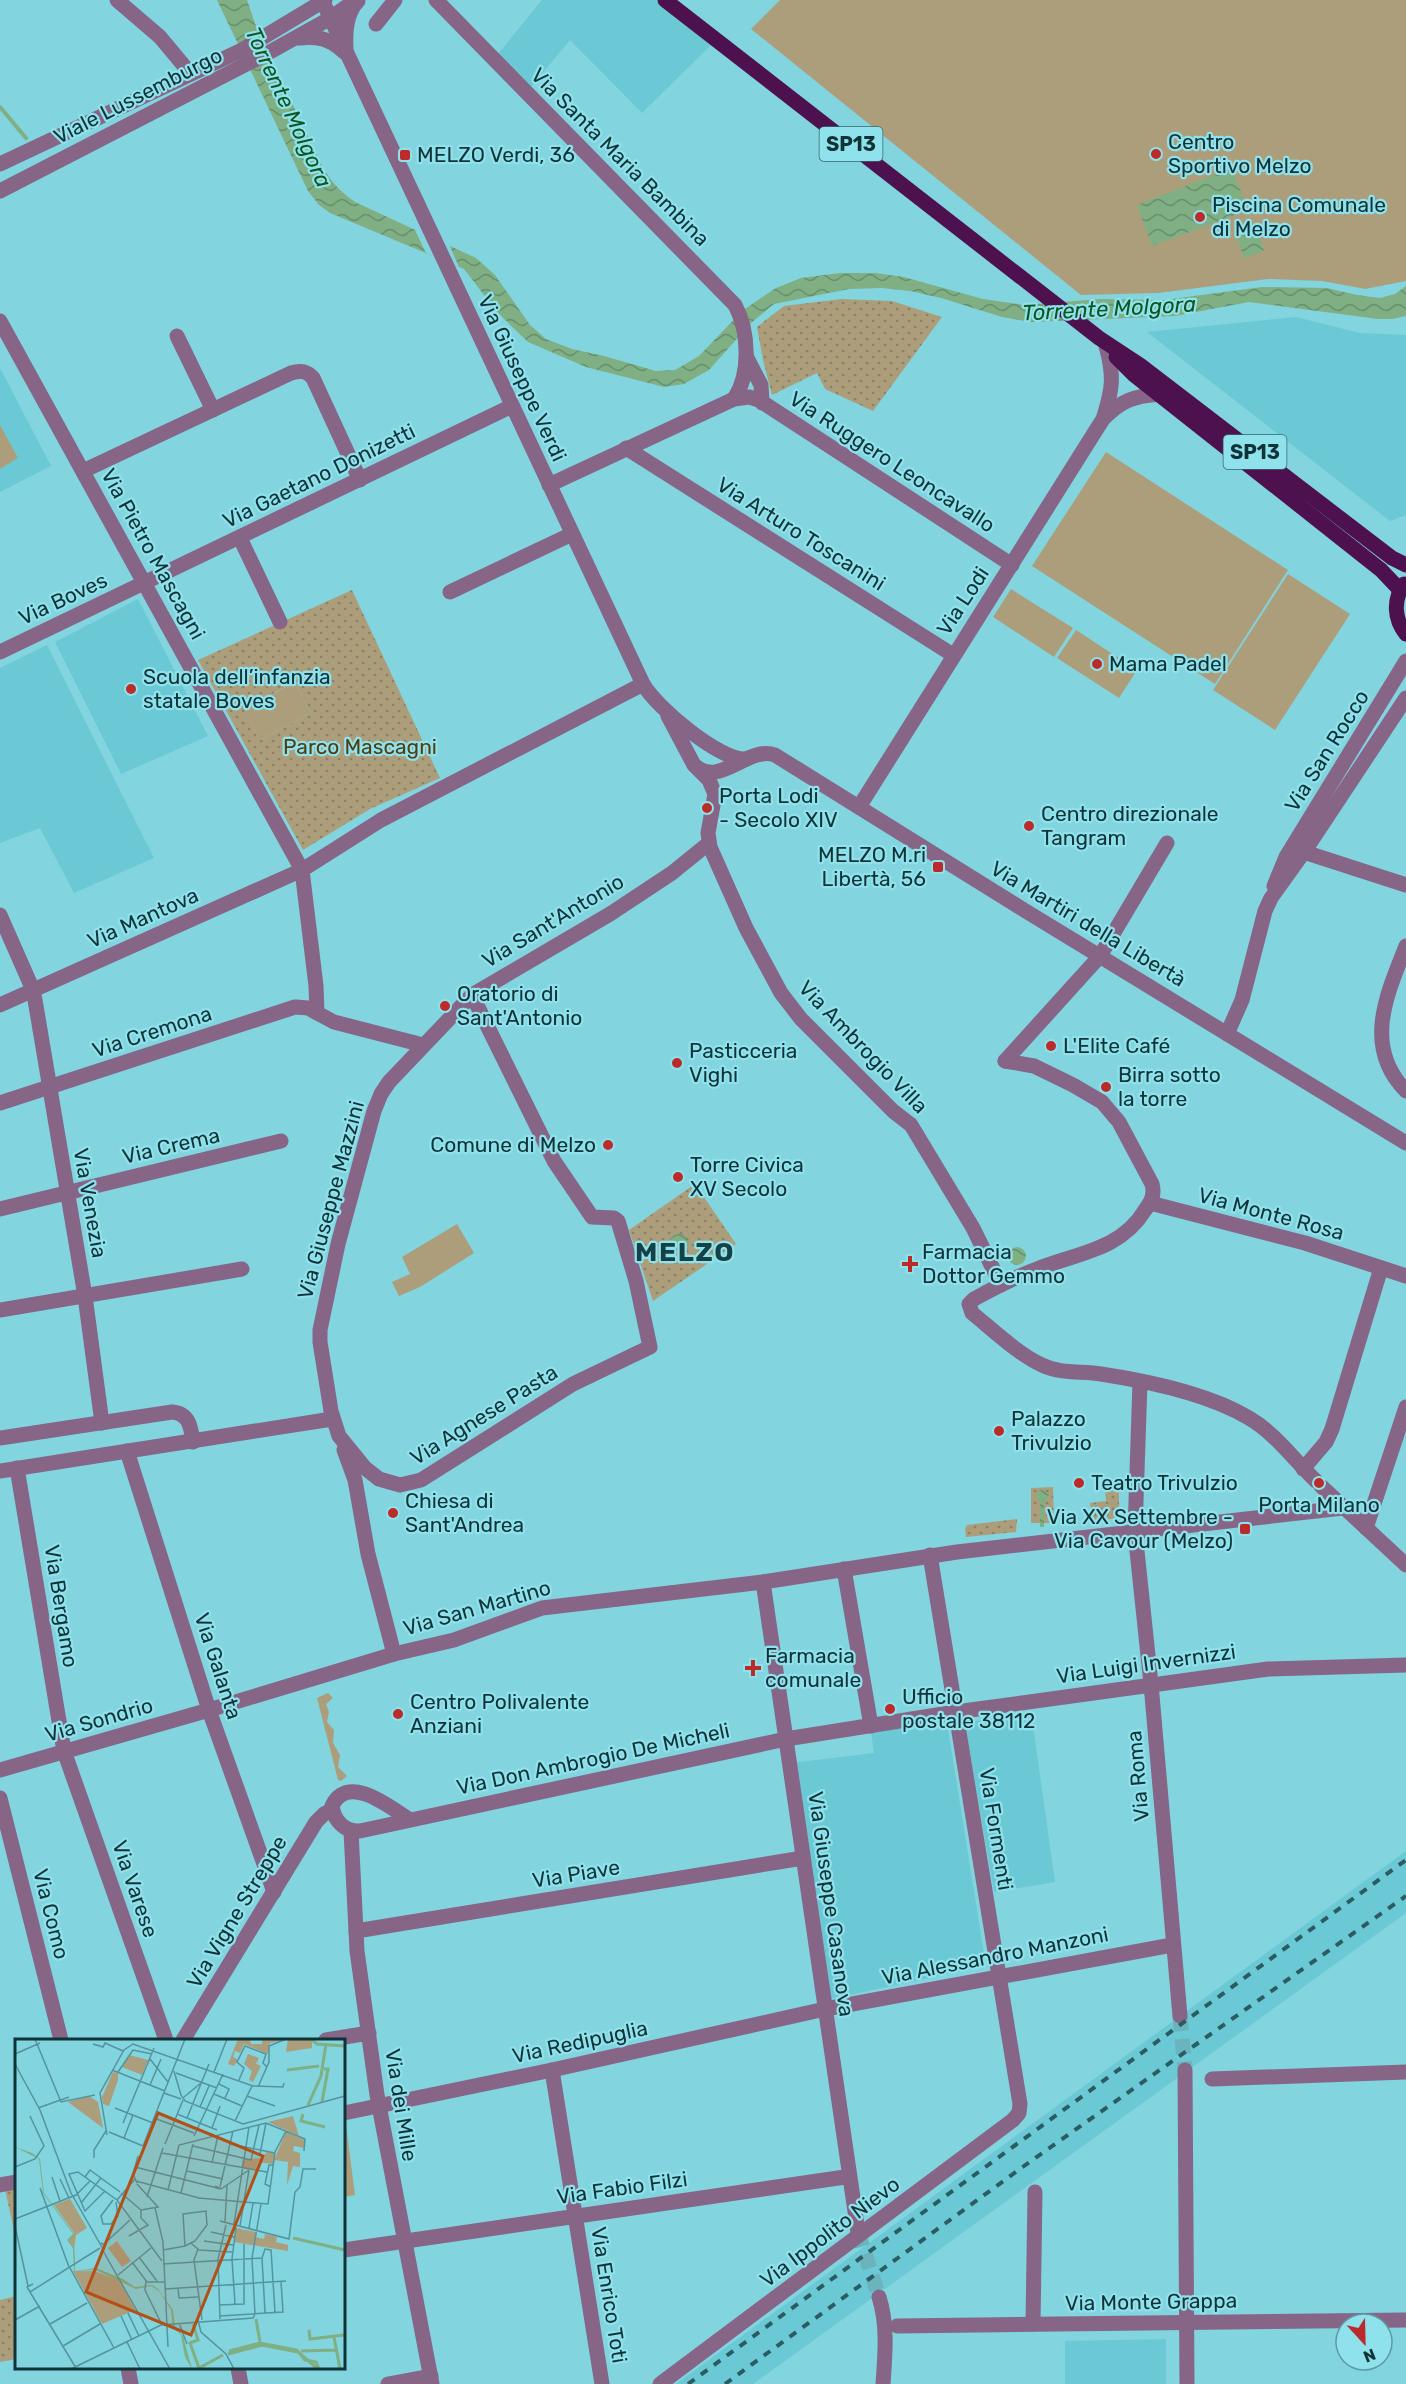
<svg xmlns="http://www.w3.org/2000/svg" width="1406" height="2384" viewBox="0 0 1406 2384" font-family="Rubik,sans-serif">
	<style>
		.built { fill: #6ac9d5 }
		.grass { fill: #ad9e7b }
		.park { fill: url(#park-dots); fill-rule: evenodd }
		.water { fill: url(#water-waves) }
		.pier { fill: #82d4df }
		.lines { fill: none; stroke-linecap: round; stroke-linejoin: round }
		.stream { stroke: #7faf83; stroke-width: 4 }
		.minor-tunnel { stroke: #6bb4bd; stroke-width: 15; stroke-dasharray: 15 8; stroke-linecap: butt }
		.minor { stroke: #866586; stroke-width: 15 }
		.major { stroke: #4d114f; stroke-width: 15 }
		.rail { stroke: #2c5c61; stroke-width: 4; stroke-dasharray: 8 8; stroke-linecap: butt }
		.poi-dot { fill: #ba2b2a; stroke: #8fe1ec; stroke-width: 2 }
		.labels { text-anchor: middle; stroke-width: 4.5; stroke-linejoin: round; paint-order: stroke }
		.shield { fill: #8fe1ec; stroke: #35676d; stroke-width: 1.5 }
		.shield-label { font-size: 20px; font-weight: bold; fill: #0f3337 }
		.street-label { font-size: 21px; fill: #0f3337; stroke: #8fe1ec }
		.poi-label { font-size: 21px; fill: #0f3337; stroke: #8fe1ec; text-anchor: start }
		.park-label { font-size: 21px; fill: #4f3d0f; stroke: #8fe1ec }
		.water-label { font-size: 22px; font-style: italic; fill: #0e561f; stroke: #8fe1ec }
		.district-label { font-size: 27px; font-weight: bold; letter-spacing: 1.5px; fill: #154247; stroke: #8fe1ec }
		.inset-river { fill: none; stroke: #7faf83; stroke-width: 3 }
		.inset-road { fill: none; stroke: #54949c; stroke-width: 1.5 }
		.view { fill: #b25017; fill-opacity: 0.15; stroke: #b25017; stroke-width: 3 }
		.inset-edge { fill: none; stroke: #0f3337; stroke-width: 3 }
	</style>
	<defs>
		<pattern id="park-dots" width="8" height="8" patternUnits="userSpaceOnUse" patternTransform="scale(1.5)"><rect width="8" height="8" fill="#ad9e7b"/><path d="M2 2h.1M6 6h.1" fill="none" stroke="#8b8166" stroke-width="1.8" stroke-linecap="round"/></pattern>
		<pattern id="water-waves" width="16" height="10" patternUnits="userSpaceOnUse" patternTransform="scale(1.5)"><rect width="16" height="10" fill="#7faf83"/><path d="M0 5q4-4 8 0t8 0" fill="none" stroke="#668f6c"/></pattern>
	</defs>
	<rect width="100%" height="100%" fill="#82d4df"/>
	<g class="built">
		<polygon points="542,0 656,0 713,43 642,113 570,40 530,88 498,54"/>
		<polygon points="1296,317 1360,333 1406,335 1406,515 1390,521 1147,332"/>
		<polygon points="0,368 51,466 0,492"/>
		<polygon points="138,599 208,736 121,774 55,642"/>
		<polygon points="47,645 154,858 74,893 40,828 0,843 0,668"/>
		<polygon points="1031,1711 1055,1882 994,1892 965,1723"/>
		<polygon points="947,1723 986,1966 830,1999 791,1763 874,1753 871,1732"/>
		<polygon points="1406,1851 1406,1913 753,2384 676,2384"/>
		<polygon points="1166,2339 1166,2384 1065,2384 1065,2341"/>
	</g>
	<g class="grass">
		<polygon points="780,0 1406,0 1406,281 1365,289 1322,281 1268,279 1158,293 1081,295 751,29"/>
		<polygon points="0,425 18,458 0,469"/>
		<polygon points="1106,452 1288,570 1215,684 1032,566"/>
		<polygon points="1288,574 1350,614 1275,730 1213,690"/>
		<polygon points="1011,589 1073,628 1054,657 993,617"/>
		<polygon points="1076,630 1137,670 1119,698 1057,658"/>
		<polygon points="295,682 311,713 260,740 244,710"/>
		<polygon points="457,1224 474,1253 420,1287 399,1296 392,1282 410,1274 402,1257"/>
		<polygon points="328,1693 333,1698 326,1704 329,1712 327,1722 334,1730 333,1743 340,1755 338,1767 347,1776 341,1781 338,1780 317,1698"/>
		<polygon points="344,2125 346,2125 355,2195 344,2197"/>
	</g>
	<g class="park">
		<polygon points="841,299 892,301 942,317 873,411 825,389 817,373 772,395 763,360 757,327 784,306"/>
		<path d="M352 590 440 778 370 809 303 850 198 660ZM295 682 311 713 260 740 244 709Z"/>
		<polygon points="695,1184 736,1244 653,1301 629,1230"/>
		<polygon points="1053,1487 1054,1523 1031,1523 1031,1488"/>
		<polygon points="1105,1489 1119,1490 1119,1518 1092,1521 1090,1503 1106,1501"/>
		<polygon points="1017,1519 1016,1532 966,1537 965,1529 967,1525"/>
		<polygon points="16,2187 16,2240 5,2189"/>
		<polygon points="16,2296 16,2359 0,2362 0,2300"/>
	</g>
	<g class="water">
		<path d="M217 0H247L258 32 323 168C331 182 342 193 355 202L476 258 495 275 530 325 546 339 572 349 604 356 656 371 675 370 699 356 742 311 776 288 801 278 840 273H875L904 277 983 299 1024 305 1100 299 1164 300 1262 287 1327 288 1357 295 1380 298 1395 294 1406 286V316L1392 319H1378L1249 302 1175 316 1030 322 1002 317 941 298 910 291 882 288 849 289 774 304 751 323 709 370 684 384 664 387 586 367 528 342 498 313 464 269 330 213 319 205 308 191Z"/>
		<polygon points="1232,168 1248,210 1152,246 1137,205"/>
		<polygon points="1257,230 1264,251 1244,258 1237,238"/>
		<circle cx="679" cy="1244" r="10"/>
		<circle cx="1017" cy="1256" r="9"/>
		<polygon points="1043,1490 1047,1492 1049,1496 1044,1504 1044,1527 1040,1527 1040,1503 1036,1496 1038,1491"/>
	</g>
	<polygon class="pier" points="414,228 449,244 459,267 426,253"/>
	<g class="lines">
		<polyline class="stream" points="0,107 26,138"/>
		<g class="minor-tunnel">
			<polyline points="1180,2016 1185,2070"/>
			<polyline points="858,2232 879,2297"/>
		</g>
		<g class="minor">
			<polyline points="117,0 160,37 190,73"/>
			<path d="M322 0 643 684C656 707 720 761 746 759"/>
			<path d="M436 0 735 305C749 331 751 374 734 399"/>
			<polyline points="376,24 395,0"/>
			<path d="M298 38C317 36 330 38 344 52"/>
			<path d="M346 48C345 31 346 13 358 1"/>
			<polyline points="0,164 242,50 325,0"/>
			<polyline points="0,191 268,53 329,19 356,0"/>
			<polyline points="0,321 302,870 316,986 317,1013"/>
			<polyline points="177,336 213,410"/>
			<polyline points="747,358 761,385 762,403"/>
			<path d="M1104 416C1113 388 1114 375 1106 346"/>
			<polyline points="626,448 953,655"/>
			<path d="M83 471 291 373C301 370 307 371 313 378L360 480"/>
			<polyline points="549,485 734,399 749,397 759,400 1012,565"/>
			<polyline points="240,538 280,622"/>
			<polyline points="450,592 572,534"/>
			<polyline points="0,652 512,406"/>
			<path d="M668 716 694 765C719 789 748 745 775 755L1024 910 1406 1143"/>
			<polyline points="697,768 709,780 715,794 708,833 710,847 746,928 781,993 801,1019 893,1111 911,1125 973,1228 1001,1285"/>
			<path d="M859 807 1103 419C1122 400 1134 396 1160 394"/>
			<polyline points="1295,847 1304,852 1406,885"/>
			<polyline points="1274,886 1286,857 1406,661"/>
			<polyline points="0,915 33,990 35,1000 85,1296 102,1423"/>
			<path d="M1406 946C1386 996 1363 1047 1406 1091"/>
			<polyline points="472,995 554,1161 592,1217 614,1218 618,1221 636,1281 650,1347 573,1384 421,1480 400,1485 379,1479 365,1468 339,1436 331,1411 320,1342 320,1330 338,1244 374,1111 381,1094 389,1082 472,995 610,914 672,873 709,843"/>
			<polyline points="0,1005 302,870 381,820 643,684"/>
			<polyline points="1227,1034 1242,1000 1265,911 1271,898 1304,852 1406,698"/>
			<path d="M1005 1061 1034 1066 1073 1085 1102 1102 1119 1122 1152 1184C1155 1195 1151 1202 1145 1210 1121 1250 1077 1253 1037 1269 1015 1277 994 1288 974 1299L969 1304 972 1313C993 1330 1018 1354 1042 1365 1060 1374 1082 1371 1101 1374 1147 1381 1209 1394 1249 1418 1275 1433 1294 1460 1316 1481"/>
			<polyline points="1005,1061 1100,956 1167,843"/>
			<polyline points="0,1103 295,1007 308,1008 334,1022 423,1045"/>
			<polyline points="1150,1203 1305,1243 1406,1276"/>
			<polyline points="0,1209 281,1141"/>
			<polyline points="0,1310 242,1269"/>
			<polyline points="1140,1382 1135,1532 1151,1684 1180,2016"/>
			<path d="M0 1438 172 1412C189 1413 191 1427 193 1442"/>
			<polyline points="344,1450 355,1480 368,1554 394,1654"/>
			<polyline points="127,1451 209,1710 274,1892"/>
			<polyline points="17,1468 64,1751 166,2040"/>
			<polyline points="1303,1469 1326,1442 1332,1429 1381,1268"/>
			<polyline points="0,1471 332,1419"/>
			<polyline points="1321,1486 1406,1565"/>
			<polyline points="1366,1528 1406,1407"/>
			<polyline points="844,1569 871,1726"/>
			<polyline points="763,1582 858,2232"/>
			<polyline points="0,1770 209,1710 394,1654 454,1640 542,1608 763,1582 957,1552 1343,1508"/>
			<polyline points="0,1798 61,2040"/>
			<path d="M410 1820C391 1808 348 1772 332 1806 334 1821 345 1832 360 1831L786 1739 956 1712 1268 1669 1406 1665"/>
			<polyline points="351,1831 357,1951 377,2095 432,2384"/>
			<polyline points="356,1931 803,1858"/>
			<polyline points="183,2040 316,1822 324,1814 332,1810"/>
			<polyline points="326,2040 369,2033"/>
			<polyline points="552,2070 602,2384"/>
			<polyline points="1185,2070 1187,2384"/>
			<polyline points="1212,2079 1406,2072"/>
			<polyline points="344,2113 552,2070 825,2009 1172,1945"/>
			<polyline points="0,2185 16,2182"/>
			<polyline points="344,2250 845,2177"/>
			<path d="M879 2297C888 2325 885 2355 883 2384"/>
			<polyline points="1033,2324 1035,2192"/>
			<polyline points="897,2326 1406,2320"/>
			<polyline points="128,2368 131,2384"/>
			<polyline points="238,2368 241,2384"/>
			<polyline points="388,2384 431,2376"/>
			<polyline points="660,2384 1013,2120 1019,2113 1020,2104 930,1555"/>
		</g>
		<g class="major">
			<polyline points="665,0 1099,338 1140,365 1392,558 1406,565"/>
			<polyline points="1116,357 1133,374 1381,570 1400,590"/>
			<path d="M1404 584C1393 600 1394 619 1406 634"/>
		</g>
		<g class="rail">
			<polyline points="688,2384 1406,1860"/>
			<polyline points="725,2384 1024,2166 1406,1896"/>
		</g>
	</g>
	<g class="poi-dot">
		<circle cx="1156" cy="154" r="6"/>
		<rect x="399" y="149" width="12" height="12" rx="3"/>
		<circle cx="1200" cy="217" r="6"/>
		<circle cx="1097" cy="664" r="6"/>
		<circle cx="131" cy="689" r="6"/>
		<circle cx="707" cy="808" r="6"/>
		<circle cx="1029" cy="826" r="6"/>
		<rect x="932" y="861" width="12" height="12" rx="3"/>
		<circle cx="445" cy="1006" r="6"/>
		<circle cx="1051" cy="1046" r="6"/>
		<circle cx="677" cy="1063" r="6"/>
		<circle cx="1106" cy="1087" r="6"/>
		<circle cx="608" cy="1145" r="6"/>
		<circle cx="678" cy="1177" r="6"/>
		<path d="M907 1255h6v6h6v6h-6v6h-6v-6h-6v-6h6z"/>
		<circle cx="999" cy="1431" r="6"/>
		<circle cx="1079" cy="1483" r="6"/>
		<circle cx="1319" cy="1483" r="6"/>
		<circle cx="393" cy="1513" r="6"/>
		<rect x="1239" y="1523" width="12" height="12" rx="3"/>
		<path d="M750 1659h6v6h6v6h-6v6h-6v-6h-6v-6h6z"/>
		<circle cx="890" cy="1709" r="6"/>
		<circle cx="398" cy="1714" r="6"/>
	</g>
	<g class="labels">
		<g class="shield">
			<rect x="819.5" y="127" width="63" height="34" rx="4.5"/>
			<rect x="1223.5" y="435" width="63" height="34" rx="4.5"/>
		</g>
		<g class="shield-label">
			<text x="851" y="151">SP13</text>
			<text x="1255" y="459">SP13</text>
		</g>
		<g class="street-label">
			<text transform="translate(138 96) rotate(-27)" y="7">Viale Lussemburgo</text>
			<text transform="translate(620 157) rotate(45)" y="7">Via Santa Maria Bambina</text>
			<text transform="translate(522 378) rotate(65)" y="7">Via Giuseppe Verdi</text>
			<text transform="translate(892 462) rotate(33)" y="7">Via Ruggero Leoncavallo</text>
			<text transform="translate(319 476) rotate(-26)" y="7">Via Gaetano Donizetti</text>
			<text transform="translate(801 534) rotate(32)" y="7">Via Arturo Toscanini</text>
			<text transform="translate(153 554) rotate(61)" y="7">Via Pietro Mascagni</text>
			<text transform="translate(63 599) rotate(-25)" y="7">Via Boves</text>
			<text transform="translate(963 601) rotate(-57)" y="7">Via Lodi</text>
			<text transform="translate(1327 751) rotate(-58)" y="7">Via San Rocco</text>
			<text transform="translate(143 918) rotate(-24)" y="7">Via Mantova</text>
			<text transform="translate(553 921) rotate(-31)" y="7">Via Sant'Antonio</text>
			<text transform="translate(1088 924) rotate(31)" y="7">Via Martiri della Libertà</text>
			<text transform="translate(152 1032) rotate(-18)" y="7">Via Cremona</text>
			<text transform="translate(863 1047) rotate(46)" y="7">Via Ambrogio Villa</text>
			<text transform="translate(171 1146) rotate(-13)" y="7">Via Crema</text>
			<text transform="translate(331 1200) rotate(-75)" y="7">Via Giuseppe Mazzini</text>
			<text transform="translate(90 1203) rotate(80)" y="7">Via Venezia</text>
			<text transform="translate(1271 1214) rotate(15)" y="7">Via Monte Rosa</text>
			<text transform="translate(484 1415) rotate(-32)" y="7">Via Agnese Pasta</text>
			<text transform="translate(61 1606) rotate(81)" y="7">Via Bergamo</text>
			<text transform="translate(477 1608) rotate(-16)" y="7">Via San Martino</text>
			<text transform="translate(1146 1664) rotate(-8)" y="7">Via Luigi Invernizzi</text>
			<text transform="translate(218 1666) rotate(72)" y="7">Via Galanta</text>
			<text transform="translate(99 1720) rotate(-16)" y="7">Via Sondrio</text>
			<text transform="translate(593 1759) rotate(-12)" y="7">Via Don Ambrogio De Micheli</text>
			<text transform="translate(1138 1776) rotate(-95)" y="7">Via Roma</text>
			<text transform="translate(996 1829) rotate(81)" y="7">Via Formenti</text>
			<text transform="translate(576 1874) rotate(-9)" y="7">Via Piave</text>
			<text transform="translate(135 1889) rotate(71)" y="7">Via Varese</text>
			<text transform="translate(831 1904) rotate(82)" y="7">Via Giuseppe Casanova</text>
			<text transform="translate(237 1912) rotate(-59)" y="7">Via Vigne Streppe</text>
			<text transform="translate(51 1914) rotate(76)" y="7">Via Como</text>
			<text transform="translate(995 1956) rotate(-11)" y="7">Via Alessandro Manzoni</text>
			<text transform="translate(580 2042) rotate(-12)" y="7">Via Redipuglia</text>
			<text transform="translate(401 2105) rotate(81)" y="7">Via dei Mille</text>
			<text transform="translate(622 2188) rotate(-8)" y="7">Via Fabio Filzi</text>
			<text transform="translate(830 2232) rotate(-37)" y="7">Via Ippolito Nievo</text>
			<text transform="translate(609 2295) rotate(81)" y="7">Via Enrico Toti</text>
			<text transform="translate(1151 2302) rotate(-1)" y="7">Via Monte Grappa</text>
		</g>
		<g class="poi-label">
			<text x="1168" y="149">Centro<tspan x="1168" dy="24">Sportivo Melzo</tspan></text>
			<text x="417" y="162">MELZO Verdi, 36</text>
			<text x="1212" y="212">Piscina Comunale<tspan x="1212" dy="24">di Melzo</tspan></text>
			<text x="1109" y="671">Mama Padel</text>
			<text x="143" y="684">Scuola dell’infanzia<tspan x="143" dy="24">statale Boves</tspan></text>
			<text x="719" y="803">Porta Lodi<tspan x="719" dy="24">- Secolo XIV</tspan></text>
			<text x="1041" y="821">Centro direzionale<tspan x="1041" dy="24">Tangram</tspan></text>
			<text x="926" y="862" text-anchor="end">MELZO M.ri<tspan x="926" dy="24">Libertà, 56</tspan></text>
			<text x="457" y="1001">Oratorio di<tspan x="457" dy="24">Sant'Antonio</tspan></text>
			<text x="1063" y="1053">L'Elite Café</text>
			<text x="689" y="1058">Pasticceria<tspan x="689" dy="24">Vighi</tspan></text>
			<text x="1118" y="1082">Birra sotto<tspan x="1118" dy="24">la torre</tspan></text>
			<text x="596" y="1152" text-anchor="end">Comune di Melzo</text>
			<text x="690" y="1172">Torre Civica<tspan x="690" dy="24">XV Secolo</tspan></text>
			<text x="922" y="1259">Farmacia<tspan x="922" dy="24">Dottor Gemmo</tspan></text>
			<text x="1011" y="1426">Palazzo<tspan x="1011" dy="24">Trivulzio</tspan></text>
			<text x="1091" y="1490">Teatro Trivulzio</text>
			<text x="405" y="1508">Chiesa di<tspan x="405" dy="24">Sant'Andrea</tspan></text>
			<text x="1319" y="1512" text-anchor="middle">Porta Milano</text>
			<text x="1233" y="1524" text-anchor="end">Via XX Settembre -<tspan x="1233" dy="24">Via Cavour (Melzo)</tspan></text>
			<text x="765" y="1663">Farmacia<tspan x="765" dy="24">comunale</tspan></text>
			<text x="902" y="1704">Ufficio<tspan x="902" dy="24">postale 38112</tspan></text>
			<text x="410" y="1709">Centro Polivalente<tspan x="410" dy="24">Anziani</tspan></text>
		</g>
		<g class="park-label">
			<text x="360" y="754">Parco Mascagni</text>
		</g>
		<g class="water-label">
			<text transform="translate(289 107) rotate(65)" y="8">Torrente Molgora</text>
			<text transform="translate(1109 308) rotate(-3)" y="8">Torrente Molgora</text>
		</g>
		<g class="district-label">
			<text x="685" y="1261">MELZO</text>
		</g>
	</g>
	<g transform="translate(15 2039)">
		<rect width="330" height="330" fill="#82d4df"/>
		<path d="M98 33 103 34V41L94 67 88 65 87 58ZM74 57 83 63 88 89 53 63ZM271 93 290 101 289 109 279 107 278 112 285 114V128L278 127 272 146 273 123 259 121ZM102 202 116 222 107 228 93 209ZM58 232H79L104 241 120 271 87 285Z" fill="#ad9e7b"/>
		<path d="M223 0H235L236 5H247V0L269 1 255 4 253 15 229 5 225 14 220 12 218 18 223 21 219 27 213 25ZM273 0H297V9L271 13ZM233 15 244 19 241 25 246 27 238 43 234 41 237 32 229 25ZM114 16 133 21 127 36 107 28ZM278 77 284 97 253 83ZM251 113 260 114 258 125 243 123 242 131 226 129 228 120 249 119ZM55 160 72 189 61 196 59 211 54 202 59 194 39 166ZM221 189 241 193 240 198 249 200 250 195 262 198 261 203 273 206V212L219 203Z" fill="#ad9e7b"/>
		<path d="M0 108 17 114 25 120 29 154 59 195 58 198 54 202 59 208 60 218V232L81 229 108 240 120 248 137 246 143 250 158 271 160 289 168 297 177 330 170 318 166 296 158 289 156 271 144 252 136 247 121 250 81 231 59 232 58 209 52 201 58 195 28 154 24 120Z" fill="#7faf83"/>
		<path class="inset-river" d="M296 0 302 5 330 7M272 31 304 27M307 63 313 30H309M293 66 306 37 311 5M288 75 286 82 310 88M278 199 330 211M241 280 245 303M178 285 183 301 175 304 184 329 208 316M294 291 295 300 329 296M319 298 325 330M214 312 245 304 282 311 290 321 301 323 304 330M286 312 321 311M213 315 247 306 283 313 303 330"/>
		<path class="inset-road" d="M20 0 46 63 80 56M78 5 88 8 90 4 108 12M0 15 25 4M135 20 153 43M0 25 25 71 56 154 88 210 90 206 86 204M97 31 150 52M159 32 166 56M103 33 118 11 137 15M199 33 212 0M161 34 202 49M224 41 229 29 222 23 230 7 251 15 248 24 252 28M204 45 214 50 210 59M135 46 146 20M243 48 254 23V7L271 0M149 54 166 60M199 55 227 67M166 56 170 62 228 85 330 57M232 57 260 67M169 58 186 44M185 68 194 47M23 69 54 58M100 69 138 84M162 75 202 91M139 79 179 94M172 79 194 25M220 82 237 47M108 84 139 9M197 89 205 67M94 93 128 107 170 0M92 96 85 54 109 11 118 5 238 47 268 48 269 44M179 97 208 35M109 99 118 76M150 105 168 61M215 105 260 114M178 107 236 121 244 86M147 114 252 133M245 115 251 84M79 119V111L91 92M197 124 203 96M0 128 20 120 29 107 15 77M120 128 206 150 200 147M172 132 208 140M37 138 45 162M70 138 75 131 105 153M45 140 54 159M121 142 184 159 253 165 260 113 271 92M122 144 118 135 123 117M122 145 143 168 126 171M205 148 218 92M256 148 250 145 254 126H259M25 149 54 228M206 150 234 131M153 151 164 106 251 84 290 100 289 112M90 152 70 172 54 135 63 133 102 161 147 222M106 154 126 171M166 154 178 105M132 158 148 109M98 161 86 177 88 185H96L103 177 101 163M102 161 120 140M66 164 86 139M140 169 148 203 153 308M0 180 61 156 75 142M205 182 274 200 280 153 285 148 288 130H301M210 183 212 146M219 185 234 88M0 187 13 247M225 187 234 131M234 189 238 164M196 193 219 198M114 197 133 186 126 179V171M189 202 218 206M176 204 184 211 217 213M89 205 115 181M87 210 155 330M183 210 179 221 187 281M148 211 170 207 180 202 192 186 191 172 168 175 170 207M124 218 142 242M117 223 132 243H149M148 225 247 219M55 229 99 309M103 236 136 209M131 242 130 251 146 284M18 245 12 248 15 253 85 209M163 249 164 259 183 258M150 250 271 242M15 253 61 329M220 265 217 220 221 188M204 266 229 265V205M113 274 124 297M250 274 247 219 250 210 256 211 260 273M240 275 237 219 246 165M106 277 117 301M205 277 268 273 266 242M205 280 203 220 211 186M0 281 25 267M183 281 186 293 211 315 219 330M164 284 172 305M35 285 72 264M112 303 125 330M48 307 85 285M56 330 146 286 238 279 240 275"/>
		<path class="view" d="M143 74 248 117 176 296 71 253Z"/>
		<rect width="330" height="330" class="inset-edge"/>
	</g>
	<g transform="translate(1364 2342) rotate(158)"><circle r="28" fill="#8fe1ec" stroke="#5c9ba4" stroke-width="1.5"/>
	<path d="M0-4.5L10 22L0 15L-10 22Z" fill="#ba2b2a"/>
	<text y="-9" font-size="16" font-weight="bold" text-anchor="middle" fill="#0f3337">N</text>
	</g>
</svg>
